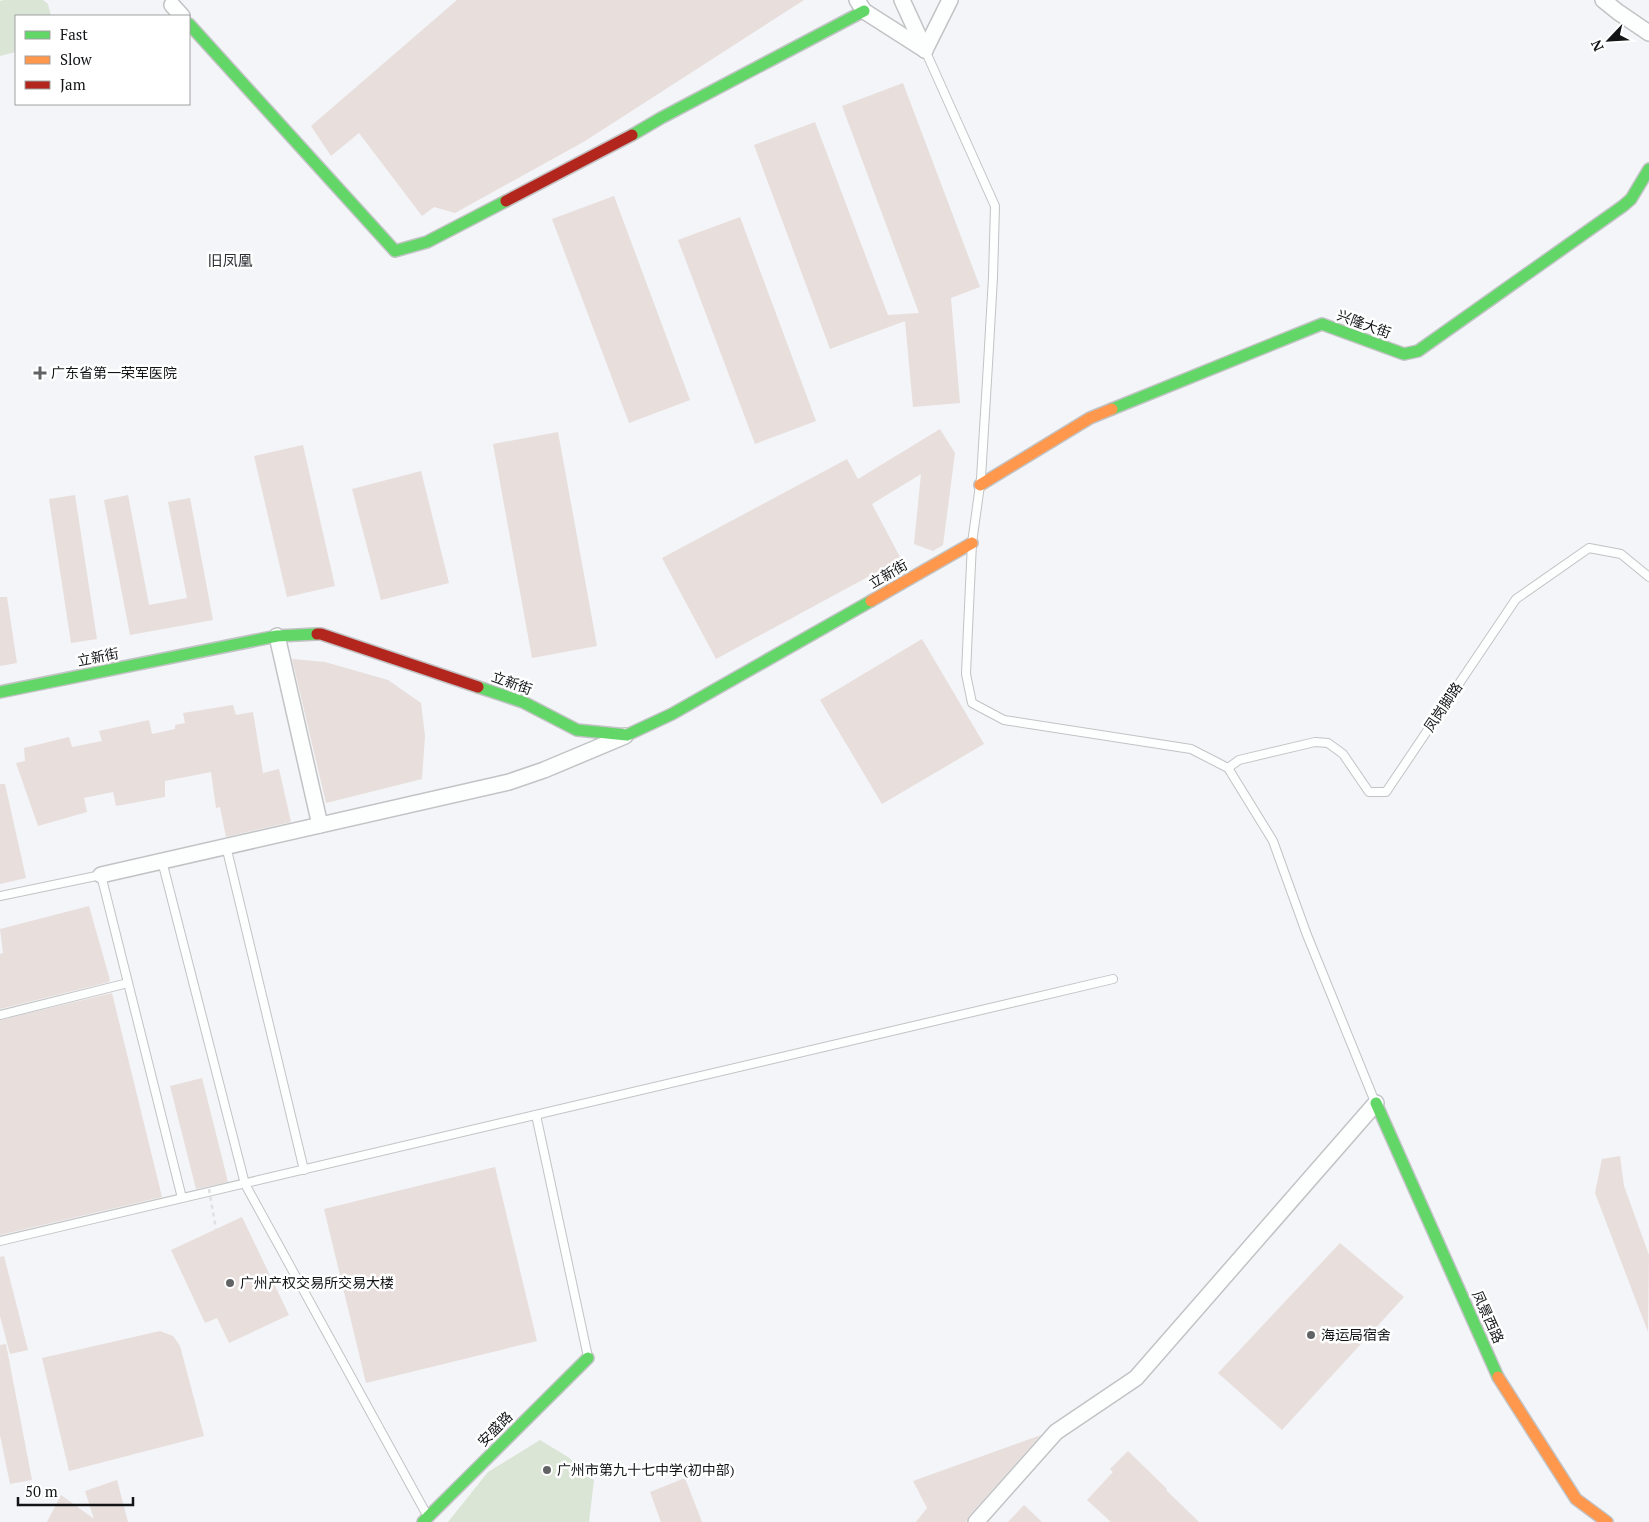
<svg xmlns="http://www.w3.org/2000/svg" width="1649" height="1522" viewBox="0 0 1649 1522" font-family="'PT Serif','Noto Sans SC',serif">
	<style>
		.green { fill: #dbe5d6 }
		.building { fill: #e8dedc }
		.lines { fill: none; stroke-linecap: round; stroke-linejoin: round }
		.lane-casing { stroke: #c2c3c5; stroke-width: 10 }
		.street-casing { stroke: #c2c3c5; stroke-width: 18 }
		.fast-casing { stroke: #c2c3c5; stroke-width: 14 }
		.slow-casing { stroke: #c2c3c5; stroke-width: 14 }
		.jam-casing { stroke: #c2c3c5; stroke-width: 14 }
		.lane { stroke: #fdfefe; stroke-width: 8 }
		.street { stroke: #fdfefe; stroke-width: 15 }
		.fast { stroke: #63d668; stroke-width: 11 }
		.slow { stroke: #ff974d; stroke-width: 11 }
		.jam { stroke: #b3261e; stroke-width: 11 }
		.path-bridge { stroke: #dfe0e1; stroke-width: 2.5; stroke-dasharray: 4 4; stroke-linecap: butt }
		.poi-dot { fill: #616365; stroke: #fff; stroke-width: 2 }
		.labels { text-anchor: middle; stroke-width: 5; stroke-linejoin: round; paint-order: stroke }
		.street-label { font-size: 14px; fill: #121416; stroke: #fff }
		.poi-label { font-size: 14px; fill: #121416; stroke: #fff; text-anchor: start }
		.neighbourhood-label { font-size: 15px; fill: #2c2f33; stroke: #fff }
	</style>
	<rect width="100%" height="100%" fill="#f3f5f8"/>
	<g class="green">
		<polygon points="4,0 43,0 48,4 51,16 16,16 16,52 0,56 0,1"/>
		<polygon points="540,1440 568,1457 594,1480 589,1522 448,1522 488,1472"/>
	</g>
	<g class="building">
		<polygon points="457,0 804,0 585,141 455,213 434,207 422,216 359,133 331,156 311,126"/>
		<polygon points="903,83 980,287 951,298 960,403 913,407 905,321 830,349 754,145 815,122 888,315 919,313 842,106"/>
		<polygon points="614,196 690,400 629,423 552,219"/>
		<polygon points="740,217 816,421 755,444 678,240"/>
		<polygon points="940,429 955,453 943,545 933,551 914,544 921,474 872,504 901,559 716,659 662,558 847,459 858,479"/>
		<polygon points="558,432 597,646 532,658 493,444"/>
		<polygon points="303,445 335,586 287,597 254,456"/>
		<polygon points="421,471 449,583 381,600 352,489"/>
		<polygon points="75,495 97,639 71,643 49,499"/>
		<polygon points="128,495 149,605 187,598 168,502 190,498 213,620 130,635 104,500"/>
		<polygon points="0,597 7,597 17,663 0,666"/>
		<polygon points="922,639 984,744 882,804 820,700"/>
		<polygon points="292,659 325,662 388,680 421,703 425,736 422,779 326,803"/>
		<polygon points="233,705 236,715 253,712 263,773 279,769 291,822 226,837 220,807 216,808 211,772 165,781 165,797 116,806 113,792 84,798 87,812 38,826 16,763 25,761 24,748 69,737 72,747 102,741 99,731 149,720 152,734 175,729 175,725 185,723 183,713"/>
		<polygon points="0,784 5,784 26,878 0,884"/>
		<polygon points="89,906 110,980 109,982 0,1009 0,954 3,953 0,929"/>
		<polygon points="112,993 162,1197 0,1235 0,1020"/>
		<polygon points="202,1078 228,1182 196,1189 170,1086"/>
		<polygon points="1620,1156 1624,1186 1649,1255 1648,1332 1595,1193 1602,1159"/>
		<polygon points="495,1167 537,1341 366,1383 324,1209"/>
		<polygon points="242,1217 289,1315 229,1343 217,1318 205,1323 171,1250"/>
		<polygon points="1340,1243 1404,1297 1282,1430 1218,1373"/>
		<polygon points="4,1256 28,1350 10,1354 0,1316 0,1257"/>
		<polygon points="160,1331 173,1336 180,1346 204,1436 69,1471 42,1358"/>
		<polygon points="6,1344 32,1480 10,1484 0,1435 0,1345"/>
		<polygon points="1041,1435 969,1516 966,1522 916,1522 927,1508 913,1481"/>
		<polygon points="1128,1451 1167,1489 1166,1490 1199,1522 1111,1522 1087,1500 1113,1472 1110,1469"/>
		<polygon points="685,1478 702,1522 661,1522 650,1492"/>
		<polygon points="117,1480 128,1522 47,1522 61,1495 94,1519 85,1491"/>
		<polygon points="1024,1505 1042,1522 1008,1522"/>
	</g>
	<g class="lines">
		<g class="lane-casing">
			<g id="lane">
				<polyline points="925,50 995,206 993,277 988,364 981,478 972,543 968,628 966,674 972,703 1004,720 1191,749 1228,768 1273,841 1307,935 1375,1102"/>
				<polyline points="1228,768 1239,760 1315,742 1328,743 1343,754 1369,792 1386,792 1516,599 1589,548 1621,554 1649,577"/>
				<polyline points="226,846 304,1170"/>
				<polyline points="162,861 245,1184 427,1515"/>
				<polyline points="0,896 101,875 182,1198"/>
				<polyline points="0,1015 128,983"/>
				<polyline points="536,1115 588,1357"/>
				<polyline points="0,1241 1113,979"/>
			</g>
		</g>
		<g class="street-casing">
			<g id="street">
				<polyline points="857,0 864,11 925,50"/>
				<polyline points="902,0 925,50"/>
				<polyline points="1603,0 1618,12 1649,33"/>
				<polyline points="172,5 182,16"/>
				<polyline points="925,50 950,0"/>
				<polyline points="277,636 320,825"/>
				<polyline points="101,875 509,782 544,770 625,736"/>
				<polyline points="976,1522 1056,1432 1136,1378 1376,1103"/>
			</g>
		</g>
		<g class="fast-casing">
			<g id="fast">
				<polyline points="189,24 395,251 427,242 506,201"/>
				<polyline points="632,135 661,118 864,11"/>
				<polyline points="1112,409 1322,324 1404,354 1418,351 1623,206 1631,199 1649,169"/>
				<polyline points="478,687 523,702 577,730 627,735 672,714 871,601"/>
				<polyline points="0,692 277,636 317,634"/>
				<polyline points="1376,1103 1498,1377"/>
				<polyline points="423,1522 588,1358"/>
			</g>
		</g>
		<g class="slow-casing">
			<g id="slow">
				<polyline points="980,485 1090,418 1112,409"/>
				<polyline points="871,601 972,543"/>
				<polyline points="1498,1377 1576,1499 1607,1522"/>
			</g>
		</g>
		<g class="jam-casing">
			<g id="jam">
				<polyline points="506,201 632,135"/>
				<polyline points="317,634 321,634 478,687"/>
			</g>
		</g>
		<use href="#lane" class="lane"/>
		<use href="#street" class="street"/>
		<use href="#fast" class="fast"/>
		<use href="#slow" class="slow"/>
		<use href="#jam" class="jam"/>
		<polyline class="path-bridge" points="209,1189 216,1229"/>
	</g>
	<g class="poi-dot">
		<path d="M37.5 365.5h5v5h5v5h-5v5h-5v-5h-5v-5h5z"/>
		<circle cx="230" cy="1283" r="5"/>
		<circle cx="1311" cy="1335" r="5"/>
		<circle cx="547" cy="1470" r="5"/>
	</g>
	<g class="labels">
		<g class="street-label">
			<text transform="translate(1364 324) rotate(20)" y="5">兴隆大街</text>
			<text transform="translate(888 574) rotate(-30)" y="5">立新街</text>
			<text transform="translate(98 657) rotate(-11)" y="5">立新街</text>
			<text transform="translate(512 683) rotate(20)" y="5">立新街</text>
			<text transform="translate(1443 707) rotate(-56)" y="5">凤岗脚路</text>
			<text transform="translate(1488 1317) rotate(66)" y="5">凤景西路</text>
			<text transform="translate(495 1429) rotate(-45)" y="5">安盛路</text>
		</g>
		<g class="poi-label">
			<text x="51" y="378">广东省第一荣军医院</text>
			<text x="240" y="1288">广州产权交易所交易大楼</text>
			<text x="1321" y="1340">海运局宿舍</text>
			<text x="557" y="1475">广州市第九十七中学(初中部)</text>
		</g>
		<g class="neighbourhood-label">
			<text x="230" y="266">旧凤凰</text>
		</g>
	</g>
	<rect x="15" y="15" width="175" height="90" fill="#ffffff" stroke="#a0a1a2"/>
	<rect x="25" y="31" width="25" height="8" fill="#63d668" stroke="#a0a1a2"/>
	<text x="60" y="40" font-size="15" fill="#121416">Fast</text>
	<rect x="25" y="56" width="25" height="8" fill="#ff974d" stroke="#a0a1a2"/>
	<text x="60" y="65" font-size="15" fill="#121416">Slow</text>
	<rect x="25" y="81" width="25" height="8" fill="#b3261e" stroke="#a0a1a2"/>
	<text x="60" y="90" font-size="15" fill="#121416">Jam</text>
	<g transform="translate(1609 40) rotate(245)" stroke="#ffffff" stroke-width="4" paint-order="stroke">
	<path d="M0-4L9 19L0 12L-9 19Z" fill="#121416"/>
	<text y="-8" font-size="14" font-weight="bold" text-anchor="middle" fill="#121416">N</text>
	</g>
	<path d="M18 1497v8h115v-8" fill="none" stroke="#121416" stroke-width="2.5"/>
	<text x="25" y="1497" font-size="15" fill="#121416" stroke="#ffffff" stroke-width="4" paint-order="stroke">50 m</text>
</svg>
